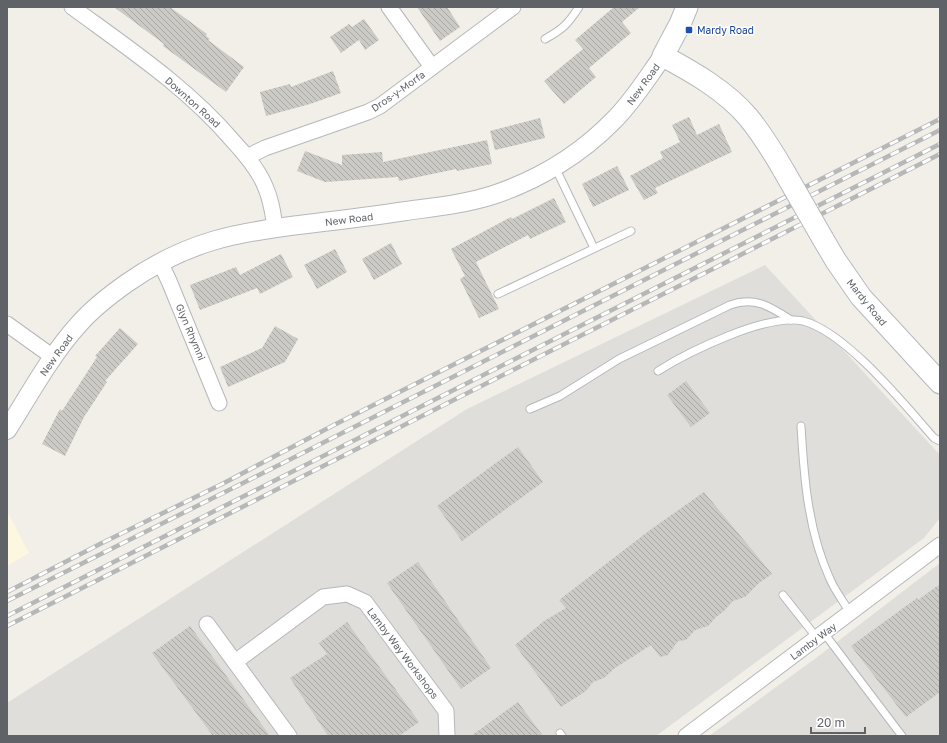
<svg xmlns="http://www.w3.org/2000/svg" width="947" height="743" viewBox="0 0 947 743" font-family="'Golos Text',sans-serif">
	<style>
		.commercial { fill: #fef7e0 }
		.industrial { fill: #e0deda }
		.building { fill: url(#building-back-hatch) }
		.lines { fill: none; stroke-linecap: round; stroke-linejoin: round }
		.service-casing { stroke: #b5b8bc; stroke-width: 9 }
		.minor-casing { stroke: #b5b8bc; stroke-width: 17 }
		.tertiary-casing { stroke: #b5b8bc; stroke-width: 20 }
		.secondary-casing { stroke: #b6babf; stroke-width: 23 }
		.service { stroke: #fff; stroke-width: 7 }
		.minor { stroke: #fff; stroke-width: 15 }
		.tertiary { stroke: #fff; stroke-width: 18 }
		.secondary { stroke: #fff; stroke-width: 21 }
		.rail-casing { stroke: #b6b7b8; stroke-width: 4.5 }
		.rail { stroke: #fff; stroke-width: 3; stroke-dasharray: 9; stroke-linecap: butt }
		.secondary-bridge-casing { stroke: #b6babf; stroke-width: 23; stroke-linecap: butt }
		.secondary-bridge { stroke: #fff; stroke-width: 21 }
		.transit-dot { fill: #1a4fb4; stroke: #fff; stroke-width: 1.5 }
		.labels { text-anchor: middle; stroke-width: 3; stroke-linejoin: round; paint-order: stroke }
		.transit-label { font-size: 10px; fill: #164399; stroke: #fff; text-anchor: start }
		.street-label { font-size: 10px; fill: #5f6368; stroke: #fff }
	</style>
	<defs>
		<pattern id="building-back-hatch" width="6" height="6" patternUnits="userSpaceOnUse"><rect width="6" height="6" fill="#cccac5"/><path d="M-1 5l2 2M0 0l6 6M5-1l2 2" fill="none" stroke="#a9a8a4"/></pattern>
	</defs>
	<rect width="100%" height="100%" fill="#f1efe8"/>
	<polygon class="commercial" points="7,511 29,553 7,566"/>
	<g class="industrial">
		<polygon points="765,265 940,455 940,518 924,538 656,736 7,736 7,703 467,409"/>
		<polygon points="940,563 940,736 709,736 816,658"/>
	</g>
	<g class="building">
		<polygon points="114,7 170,7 207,34 206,36 210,39 208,40 244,67 226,92 163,46 164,44"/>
		<polygon points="417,7 447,7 460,27 440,41"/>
		<polygon points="614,7 640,7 622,22 631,33 589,68 596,77 564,104 544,81 583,49 575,40"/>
		<polygon points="364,19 379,40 365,50 359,40 341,53 330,37 349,24 352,27"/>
		<polygon points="333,71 341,93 310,104 266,116 260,92 290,84 291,87"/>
		<polygon points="689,117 697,135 719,124 732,152 655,188 658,193 644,200 630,176 663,158 660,152 680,142 672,125"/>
		<polygon points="540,118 545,138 495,150 490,131"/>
		<polygon points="487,140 492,164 457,171 456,169 399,181 398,177 325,182 297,171 305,151 342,165 342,155 382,152 383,162"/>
		<polygon points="617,166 629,190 593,207 582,184"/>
		<polygon points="554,198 566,222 530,239 528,235 476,262 499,309 479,318 460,279 465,276 451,249 511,217 512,219"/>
		<polygon points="391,243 402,264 374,280 362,259"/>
		<polygon points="335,249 347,272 317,289 304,265"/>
		<polygon points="281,254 293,277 260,294 257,288 200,310 190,285 236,267 240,275"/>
		<polygon points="275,326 298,339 285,362 228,387 220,367 262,348"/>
		<polygon points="120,328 138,344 105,381 107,382 84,417 65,456 42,444 60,409 62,411 97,357 95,356"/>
		<polygon points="686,381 710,413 691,427 667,395"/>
		<polygon points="518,447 543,482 462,541 437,506"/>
		<polygon points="704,492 772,574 759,583 745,597 733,601 724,611 716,617 708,626 695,630 686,640 678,641 668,655 660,657 651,645 615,668 604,678 593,682 586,691 561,707 515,645 544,621 566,608 559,600 650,530"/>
		<polygon points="418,562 491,668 461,689 387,583"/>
		<polygon points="940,584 940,692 906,717 851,646 917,598 918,600"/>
		<polygon points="347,622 419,722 399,736 328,736 290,678 327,654 319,643"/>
		<polygon points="190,626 270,736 213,736 152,653"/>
		<polygon points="518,702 543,736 471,736"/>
	</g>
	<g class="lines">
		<g class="service-casing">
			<g id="service">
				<path d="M545 39C563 29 568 24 579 7"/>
				<polyline points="555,167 594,248"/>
				<polyline points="498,294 631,231"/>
				<path d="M658 371C688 352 767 313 803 321 846 332 904 404 934 438L940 441"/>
				<path d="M530 409 560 396 619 359 730 305C755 296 771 307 791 320"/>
				<path d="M801 426C804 478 808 531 830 579 835 591 844 602 850 613"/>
				<polyline points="783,595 817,638"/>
				<polyline points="824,633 902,736"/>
				<polyline points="560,733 562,736"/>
			</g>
		</g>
		<g class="minor-casing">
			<g id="minor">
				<path d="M72 7C128 48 188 88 233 141 245 154 258 169 265 186 271 199 273 213 275 227"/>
				<polyline points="389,7 432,67"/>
				<polyline points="247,157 265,148 368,112 380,106 513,7"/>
				<polyline points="160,262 169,281 219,403"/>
				<polyline points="7,324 53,357"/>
				<polyline points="207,624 289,736"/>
				<polyline points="235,662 323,597 347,594 365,602 446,711 447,736"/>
				<polyline points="686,736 940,545"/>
			</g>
		</g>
		<g class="tertiary-casing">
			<path id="tertiary" d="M7 430C30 394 50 356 79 324 93 308 110 295 127 283 187 241 237 232 307 224 340 220 373 216 406 211 435 207 465 204 493 195 538 180 581 154 614 120 633 101 647 78 663 56"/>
		</g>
		<g class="secondary-casing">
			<g id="secondary">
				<path d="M687 7 680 24 663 56C693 72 726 91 748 117 762 134 773 152 784 171"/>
				<polyline points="823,239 836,261 861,297 940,383"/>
			</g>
		</g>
		<use href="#service" class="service"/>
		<use href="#minor" class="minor"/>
		<use href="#tertiary" class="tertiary"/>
		<use href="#secondary" class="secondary"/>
		<g class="rail-casing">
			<g id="rail">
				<polyline points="7,592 100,544 224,483 332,426 940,119"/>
				<polyline points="7,601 283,463 940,130"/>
				<polyline points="7,616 940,144"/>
				<polyline points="7,626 940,154"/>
			</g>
		</g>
		<use href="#rail" class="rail"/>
		<g class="secondary-bridge-casing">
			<polyline id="secondary-bridge" points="784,171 823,239"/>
		</g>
		<use href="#secondary-bridge" class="secondary-bridge"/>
	</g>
	<rect class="transit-dot" x="685" y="26" width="8" height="8" rx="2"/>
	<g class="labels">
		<g class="transit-label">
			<text x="697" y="34">Mardy Road</text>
		</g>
		<g class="street-label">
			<text transform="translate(643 84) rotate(-54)" y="4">New Road</text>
			<text transform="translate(398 91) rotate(-35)" y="4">Dros-y-Morfa</text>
			<text transform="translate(193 102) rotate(42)" y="4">Downton Road</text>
			<text transform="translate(349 219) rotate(-7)" y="4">New Road</text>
			<text transform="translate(867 302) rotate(51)" y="4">Mardy Road</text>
			<text transform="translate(191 332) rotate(67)" y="4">Glyn Rhymni</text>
			<text transform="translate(56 355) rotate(-54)" y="4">New Road</text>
			<text transform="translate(813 641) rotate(-37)" y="4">Lamby Way</text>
			<text transform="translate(403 653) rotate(53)" y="4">Lamby Way Workshops</text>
		</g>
	</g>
	<rect width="947" height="743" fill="none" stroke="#5f6368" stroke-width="16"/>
	<path d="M811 727v6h54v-6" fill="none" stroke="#5f6368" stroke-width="2"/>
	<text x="817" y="727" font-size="12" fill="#5f6368" stroke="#ffffff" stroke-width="3" paint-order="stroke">20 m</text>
</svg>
